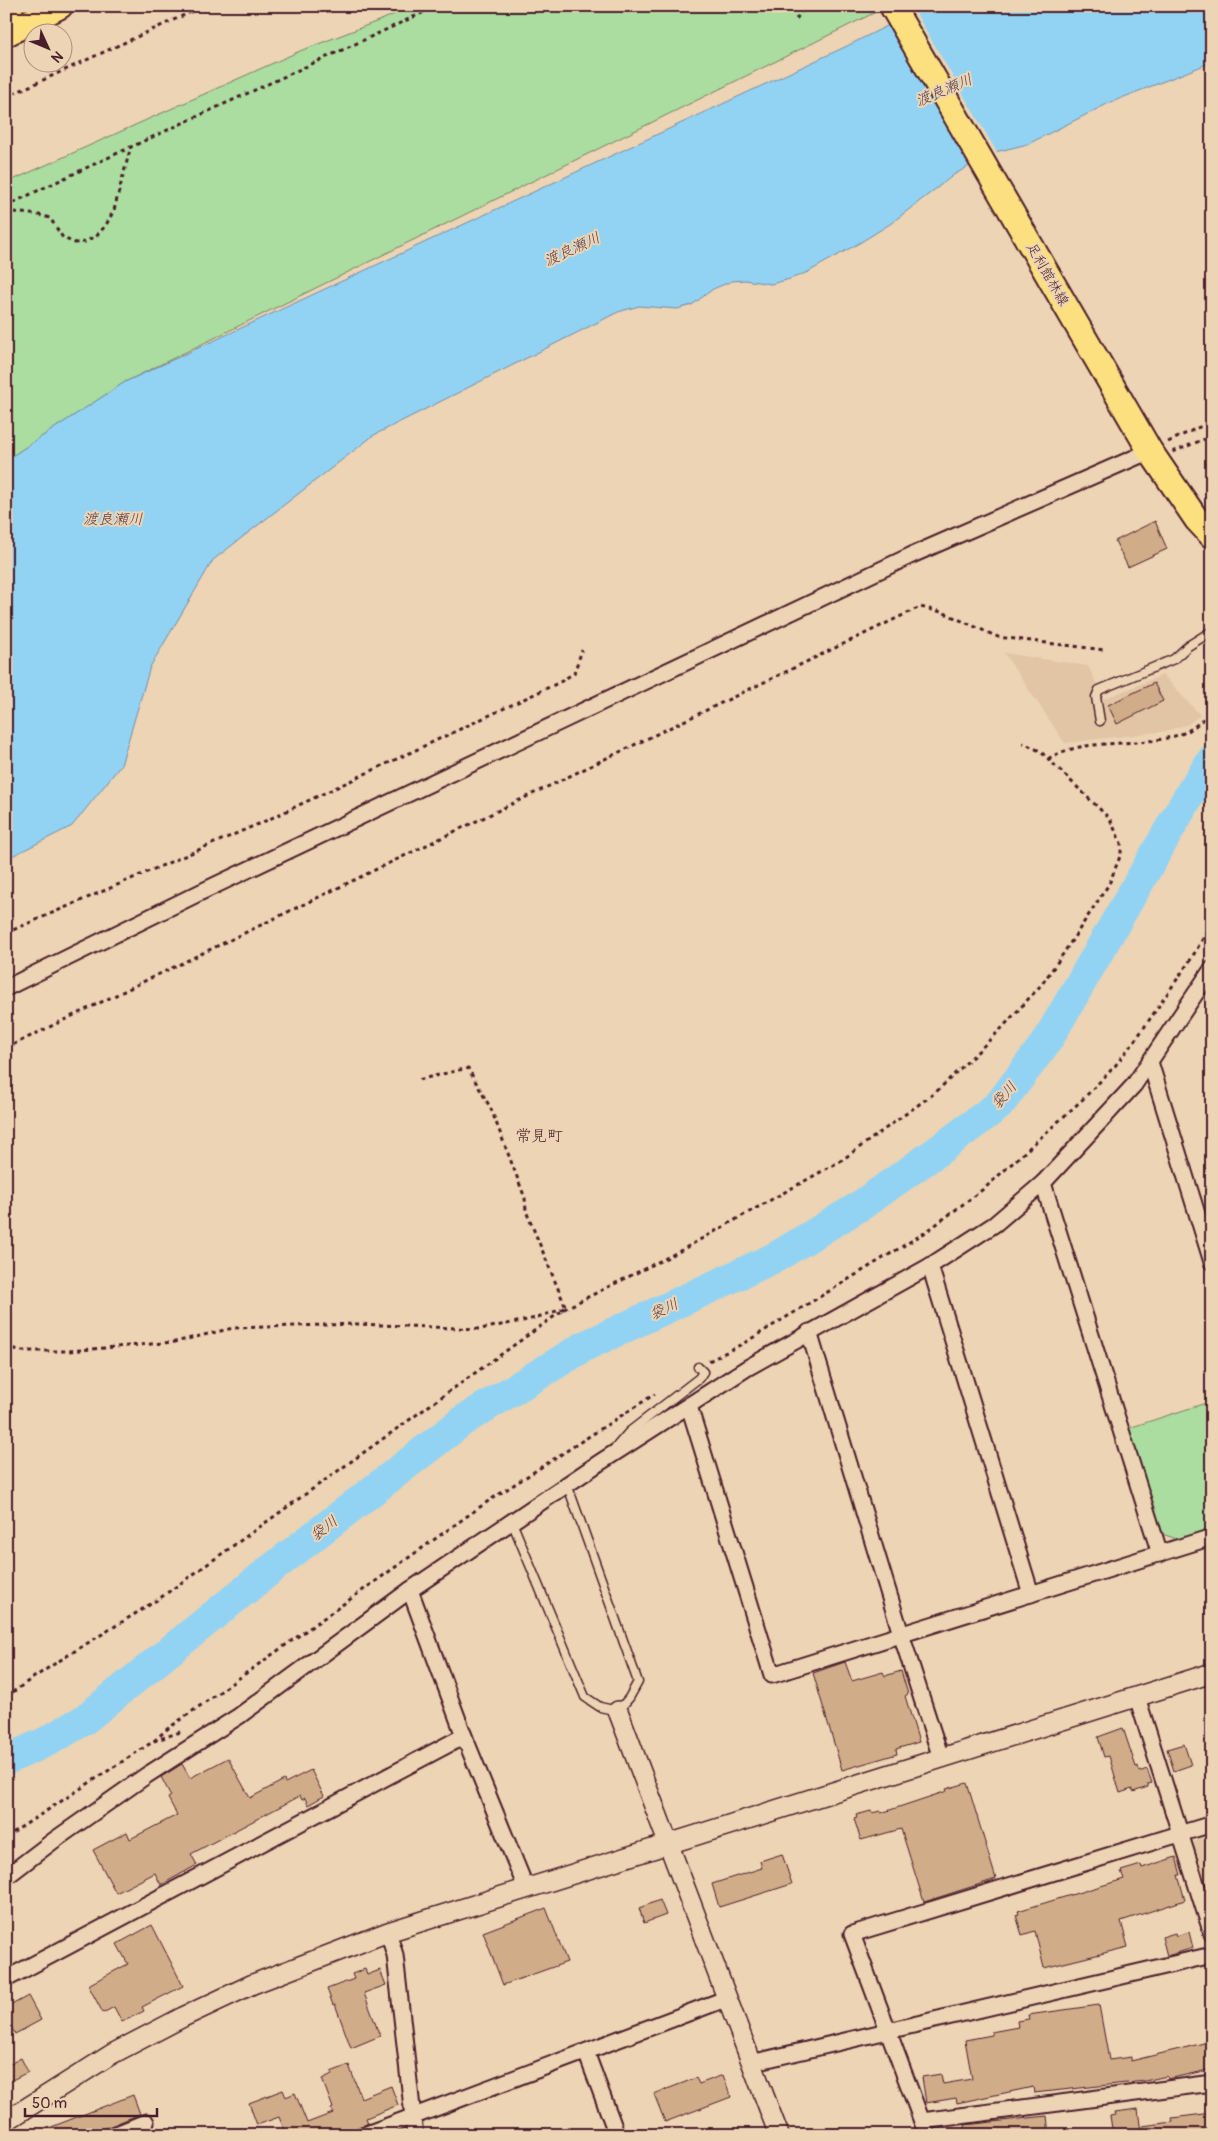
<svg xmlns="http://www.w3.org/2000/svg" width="1218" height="2141" viewBox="0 0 1218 2141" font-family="Pangolin,'Klee One',sans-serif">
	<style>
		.built { fill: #e1c5a5 }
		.green { fill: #aadd9f; stroke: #7a7e65 }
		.water { fill: #92d3f4; stroke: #758ba4 }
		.pier { fill: #ecd4b4 }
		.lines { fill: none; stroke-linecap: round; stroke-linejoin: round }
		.river { stroke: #92d3f4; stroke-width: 31 }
		.building { fill: #d1ac89; stroke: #4a1f2b }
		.service-casing { stroke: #4a1f2b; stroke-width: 11 }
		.minor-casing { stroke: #4a1f2b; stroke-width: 19 }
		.tertiary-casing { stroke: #4a1f2b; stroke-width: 22 }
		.primary-casing { stroke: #4a1f2b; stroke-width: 28 }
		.path { stroke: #4a1f2b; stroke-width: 3; stroke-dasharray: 4 4; stroke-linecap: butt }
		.service { stroke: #ecd4b4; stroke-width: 8 }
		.minor { stroke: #ecd4b4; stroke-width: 15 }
		.tertiary { stroke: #ecd4b4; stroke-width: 19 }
		.primary { stroke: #fce080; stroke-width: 24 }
		.labels { text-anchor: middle; stroke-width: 4; stroke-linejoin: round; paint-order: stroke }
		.street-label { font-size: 14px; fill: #4a1f2b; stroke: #ecd4b4 }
		.water-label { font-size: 15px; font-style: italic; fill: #553a49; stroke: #ecd4b4 }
		.quarter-label { font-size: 16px; fill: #4a1f2b; stroke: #ecd4b4 }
	</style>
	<rect width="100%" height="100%" fill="#ecd4b4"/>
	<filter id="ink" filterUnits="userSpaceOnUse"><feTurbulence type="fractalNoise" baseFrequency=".02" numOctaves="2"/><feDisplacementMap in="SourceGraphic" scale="10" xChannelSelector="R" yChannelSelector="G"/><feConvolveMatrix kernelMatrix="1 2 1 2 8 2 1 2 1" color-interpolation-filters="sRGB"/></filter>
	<g filter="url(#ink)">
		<g class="built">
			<polygon points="1004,653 1088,666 1104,699 1163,675 1200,715 1188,724 1166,731 1065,743"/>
			<polygon points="1212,1831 1212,1905 1193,1845 1199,1835"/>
		</g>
		<g class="green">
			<polygon points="411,6 888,6 125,382 6,460 6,183 300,51 386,18"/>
			<polygon points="1212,1401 1212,1530 1180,1540 1162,1534 1129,1428"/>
		</g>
		<polygon class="water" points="927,6 1212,6 1212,62 1109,103 1028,144 995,152 955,174 890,224 861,242 808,272 790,279 771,284 745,280 732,281 713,289 692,305 677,309 639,306 618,312 374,435 213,560 150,667 121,765 72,826 6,859 6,460 125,382 845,47"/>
		<polygon class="pier" points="914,10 998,154 975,167 890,22"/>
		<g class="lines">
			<polyline class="river" points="6,1760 48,1741 84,1720 270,1570 464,1420 585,1346 776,1257 860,1206 935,1153 999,1105 1047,1041 1191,792 1212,760"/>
		</g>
		<g class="building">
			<polygon points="1155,521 1167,549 1128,567 1115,541"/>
			<polygon points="1154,683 1163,701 1117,724 1108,705"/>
			<polygon points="845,1662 852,1681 883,1672 885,1676 901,1671 908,1694 905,1696 919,1742 896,1749 897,1754 842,1770 813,1673"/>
			<polygon points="1123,1728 1136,1767 1138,1766 1139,1772 1147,1769 1152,1783 1148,1784 1148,1787 1133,1792 1132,1789 1120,1793 1109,1756 1104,1757 1098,1737"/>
			<polygon points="1184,1744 1191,1765 1174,1771 1167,1749"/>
			<polygon points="228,1758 250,1798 284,1780 285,1783 311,1770 324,1796 308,1805 305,1798 302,1800 300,1796 191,1854 197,1865 161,1885 155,1873 116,1893 93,1850 127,1832 130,1839 177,1815 168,1798 171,1796 161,1777 182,1764 190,1778"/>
			<polygon points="967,1783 996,1879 924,1902 901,1829 861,1840 854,1819 857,1818 856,1815 871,1811 872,1813 880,1811 881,1813 947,1791 946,1789"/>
			<polygon points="782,1854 792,1884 719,1907 712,1884 762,1868 760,1861"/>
			<polygon points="1176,1857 1181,1875 1178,1875 1185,1900 1121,1921 1128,1947 1044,1968 1035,1931 1022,1935 1016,1915 1019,1914 1018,1911 1124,1879 1121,1871 1141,1865 1142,1868"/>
			<polygon points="660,1900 666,1915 644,1923 639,1908"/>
			<polygon points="546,1908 567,1962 503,1985 483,1932"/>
			<polygon points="152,1925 183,1986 142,2007 144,2011 122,2022 114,2007 103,2013 88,1985 128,1964 117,1944"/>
			<polygon points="1189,1932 1193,1948 1167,1956 1162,1937 1175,1933 1176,1936"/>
			<polygon points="365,1969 367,1975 380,1970 386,1985 364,1993 380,2036 351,2048 335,2004 333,2005 327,1989 354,1979 352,1974"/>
			<polygon points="28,1996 41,2020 15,2034 6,2017 6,2008"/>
			<polygon points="1099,2005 1109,2060 1131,2057 1131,2061 1212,2041 1212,2069 1168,2079 1167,2076 1145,2081 1034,2093 1033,2087 957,2103 956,2098 926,2103 922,2077 941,2074 943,2084 972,2079 965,2040 992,2035 991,2032 1018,2027 1017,2021 1029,2019 1028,2015"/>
			<polygon points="21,2058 28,2072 6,2083 6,2066"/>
			<polygon points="349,2065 361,2098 391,2086 398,2105 366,2118 368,2123 338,2135 280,2135 285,2132 279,2117 257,2125 249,2103 283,2090 286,2097 295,2093 307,2123 333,2113 331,2109 333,2108 322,2079 332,2074 331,2072"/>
			<polygon points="723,2075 731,2097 665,2122 654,2094 696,2078 699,2084"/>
			<polygon points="133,2095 140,2114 88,2135 31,2135"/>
			<polygon points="1138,2109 1141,2133 1113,2135 1110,2116 1116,2115 1115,2112"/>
			<polygon points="1212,2113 1212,2135 1143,2135 1142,2126 1173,2122 1172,2118"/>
			<polygon points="1047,2116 1049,2135 966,2135 965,2125"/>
		</g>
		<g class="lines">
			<g class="service-casing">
				<g id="service">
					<polyline points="1100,721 1096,697 1099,690 1174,659 1188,646 1212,631"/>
					<polyline points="617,1446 629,1432 699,1378 703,1372 698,1367"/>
					<polyline points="512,1522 585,1697 600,1707 618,1711 629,1698 638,1682 567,1484"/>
				</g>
			</g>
			<g class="minor-casing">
				<g id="minor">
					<polyline points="6,988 201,892 912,555 1150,451"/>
					<polyline points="1150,1062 1212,1262"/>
					<polyline points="1043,1183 1160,1554"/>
					<polyline points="930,1266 1031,1594"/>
					<polyline points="809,1332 901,1634 941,1758"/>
					<polyline points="689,1406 772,1675 1212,1537"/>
					<polyline points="410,1590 464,1736 526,1888"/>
					<polyline points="1137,1697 1212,1934"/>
					<polyline points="6,1877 53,1841 147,1775 239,1716 410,1590 599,1463 747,1368 930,1266 995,1224 1043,1183 1134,1085 1212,969"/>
					<polyline points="388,1932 395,1955 415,2135"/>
					<polyline points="6,1979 464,1736"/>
					<polyline points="586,2052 617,2135"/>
					<polyline points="751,2063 1212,1955"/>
					<polyline points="922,2121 1212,2083"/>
					<polyline points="114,2135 146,2122"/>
					<polyline points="364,2135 728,1998"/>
					<polyline points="927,2135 852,1934 1212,1824"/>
				</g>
			</g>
			<g class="tertiary-casing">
				<g id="tertiary">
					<polyline points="618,1711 779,2135"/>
					<polyline points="6,2121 112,2054 183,2017 253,1984 388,1932 1212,1673"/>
				</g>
			</g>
			<g class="primary-casing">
				<g id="primary">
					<polyline points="8,6 16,29"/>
					<polyline points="892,6 1150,451 1197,520 1212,536"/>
					<polyline points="6,34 60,6"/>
				</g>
			</g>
			<g class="path">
				<polyline points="796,19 806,6"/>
				<polyline points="6,97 204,6"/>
				<path d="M6 206C149 137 294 73 437 6"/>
				<polyline points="6,211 39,215 50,218 63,238 75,243 85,242 97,235 106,225 114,210 131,146"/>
				<polyline points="1168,442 1212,421"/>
				<polyline points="1173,452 1212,436"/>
				<path d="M1048 759C1083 736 1141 749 1181 734 1193 730 1203 719 1212 711"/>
				<polyline points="6,933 263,822 560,682 574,673 582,650"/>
				<polyline points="6,1048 920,607 942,612 998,637 1105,650"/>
				<polyline points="6,1346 21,1351 68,1351 175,1342 233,1328 357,1324 480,1329 528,1320 566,1308 526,1211 525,1198 491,1109 468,1068 418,1080"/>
				<polyline points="709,1361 744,1343 926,1232 986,1187 1082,1100 1115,1066 1141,1032 1191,959 1212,923"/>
				<path d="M6 1697C55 1661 109 1631 160 1598L566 1308 678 1252 842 1160 936 1092 1001 1029 1042 984 1063 954 1109 884 1121 854V843L1110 819 1040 751 1023 743"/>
				<polyline points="154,1741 166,1730 487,1502 655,1394"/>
				<polyline points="6,1837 154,1741 183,1731"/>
			</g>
			<use href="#service" class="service"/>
			<use href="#minor" class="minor"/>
			<use href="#tertiary" class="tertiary"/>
			<use href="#primary" class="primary"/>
		</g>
	</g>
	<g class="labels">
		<g class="street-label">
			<text transform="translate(1048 274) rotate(60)" y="5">足利館林線</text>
		</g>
		<g class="water-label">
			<text transform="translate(944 90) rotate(-23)" y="5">渡良瀬川</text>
			<text transform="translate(572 249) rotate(-25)" y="5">渡良瀬川</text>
			<text x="113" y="524">渡良瀬川</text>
			<text transform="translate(1004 1095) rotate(-49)" y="5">袋川</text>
			<text transform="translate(664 1309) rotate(-25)" y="5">袋川</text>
			<text transform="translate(324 1528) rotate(-38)" y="5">袋川</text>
		</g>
		<g class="quarter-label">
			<text x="539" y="1141">常見町</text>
		</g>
	</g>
	<rect width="1218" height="2141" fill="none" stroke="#ecd4b4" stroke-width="25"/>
	<rect x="12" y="12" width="1193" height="2116" fill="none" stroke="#4a1f2b" stroke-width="2" filter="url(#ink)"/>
	<g transform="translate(48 48) rotate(134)"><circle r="24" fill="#ecd4b4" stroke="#ab8c7d"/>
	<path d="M0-4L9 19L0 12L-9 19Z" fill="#4a1f2b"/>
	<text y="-8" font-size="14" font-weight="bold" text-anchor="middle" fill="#4a1f2b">N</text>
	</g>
	<path d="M25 2108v8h132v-8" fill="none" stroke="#4a1f2b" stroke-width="2.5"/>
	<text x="32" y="2108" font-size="15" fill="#4a1f2b" stroke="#ecd4b4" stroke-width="4" paint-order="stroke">50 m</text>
</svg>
